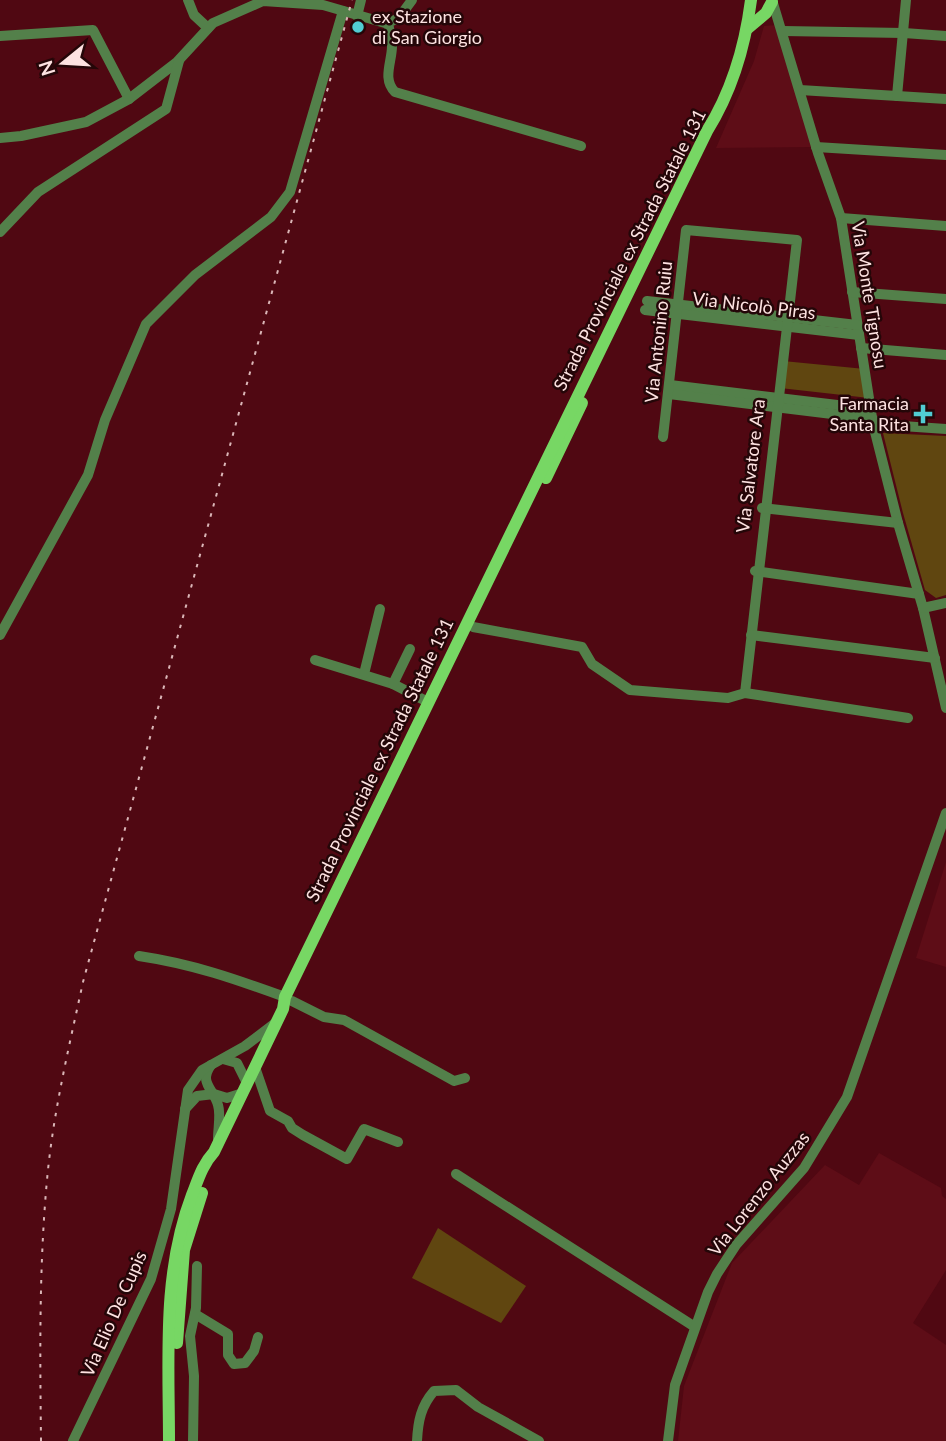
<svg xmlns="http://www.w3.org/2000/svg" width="946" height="1441" viewBox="0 0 946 1441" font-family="Lato,sans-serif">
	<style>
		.built { fill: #5e0d17 }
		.green { fill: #604610 }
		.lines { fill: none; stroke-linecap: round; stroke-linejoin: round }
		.minor { stroke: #53804a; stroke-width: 10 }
		.major { stroke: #77d764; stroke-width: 12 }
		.rail { stroke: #dab6b7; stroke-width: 2; stroke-dasharray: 3.5 7; stroke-linecap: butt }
		.poi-dot { fill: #51ccd3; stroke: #240608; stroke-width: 2.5 }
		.labels { text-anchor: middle; stroke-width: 5; stroke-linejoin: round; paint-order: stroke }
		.poi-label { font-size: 18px; fill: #fde2e1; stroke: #240608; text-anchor: start }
		.street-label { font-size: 18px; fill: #fde2e1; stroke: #240608 }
	</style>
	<rect width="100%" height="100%" fill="#500812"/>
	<g class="built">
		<polygon points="777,25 812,147 716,148 754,61 764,26"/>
		<polygon points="946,862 946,967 916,958"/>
		<polygon points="879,1153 941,1188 942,1196 946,1199 946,1270 913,1323 946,1345 946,1441 678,1441 684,1386 732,1263 825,1165 859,1185"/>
	</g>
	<g class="green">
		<polygon points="783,361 865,369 869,398 780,388"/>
		<polygon points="883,433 946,436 946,595 936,598 925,590 903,513"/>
		<polygon points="438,1228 526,1286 501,1323 412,1278"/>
	</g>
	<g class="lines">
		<g class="minor">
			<polyline points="188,0 194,15 208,28"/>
			<polyline points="772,0 818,153 841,218 873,424 898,523 923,608 946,708"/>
			<polyline points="357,16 361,0"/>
			<path d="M388 22C389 30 392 39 392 46 392 62 382 79 395 92L581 146"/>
			<polyline points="783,31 904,33 946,36"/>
			<polyline points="0,36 93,30 129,99"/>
			<polyline points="800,90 946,99"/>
			<polyline points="897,96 906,0"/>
			<polyline points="0,138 21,136 86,122 129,99 177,62 213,23 263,1 323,5 385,23 398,19 412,0"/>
			<polyline points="816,147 946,155"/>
			<polyline points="841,218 946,226"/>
			<polyline points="0,232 38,192 166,109 179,61"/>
			<polyline points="852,292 946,299"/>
			<polyline points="647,301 857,325"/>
			<polyline points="645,310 859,335"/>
			<polyline points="861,348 946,355"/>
			<polyline points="670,385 871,409"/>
			<polyline points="669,394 873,419"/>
			<polyline points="873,424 946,429"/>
			<polyline points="663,437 686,230 797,240 745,693"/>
			<polyline points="762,508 898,523"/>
			<polyline points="755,571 919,594"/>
			<polyline points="923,608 946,603"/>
			<polyline points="473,627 582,647 592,664 630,690 728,698 745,693 908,718"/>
			<polyline points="0,635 88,475 105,420 146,324 195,275 271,217 290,192 343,11"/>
			<polyline points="751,635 935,658"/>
			<polyline points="315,660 393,684 428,702"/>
			<polyline points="364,674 380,609"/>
			<polyline points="393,684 410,649"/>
			<path d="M139 956C193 964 235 979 285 997"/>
			<polyline points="292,1001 324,1017 344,1020 454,1081 465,1078"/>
			<polyline points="223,1059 237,1063 247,1083"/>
			<path d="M211 1065C198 1083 214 1089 218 1105 221 1115 218 1128 218 1139"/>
			<polyline points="255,1067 270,1111 288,1121 292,1128 303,1135 347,1159 364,1129 398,1142"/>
			<polyline points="185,1109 197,1096 214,1094 227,1098 243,1093"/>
			<polyline points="456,1174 695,1327"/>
			<polyline points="195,1314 228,1334 228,1355 234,1364 245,1363 254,1351 258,1337"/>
			<polyline points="73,1441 151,1279 171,1209 188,1090 202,1070 245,1046 274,1024"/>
			<polyline points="193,1441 194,1376 190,1336 196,1308 197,1266"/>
			<path d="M417 1441C418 1421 421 1406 434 1391L456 1390 478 1407 539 1441"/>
			<polyline points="668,1441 675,1385 708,1292 717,1274 736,1245 804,1168 847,1097 946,813"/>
		</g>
		<g class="major">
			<polyline points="747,29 766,13 772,2"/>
			<polyline points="546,478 582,403"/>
			<polyline points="177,1343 184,1250 202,1193"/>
			<path d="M169 1441C169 1358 162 1274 192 1195 198 1180 202 1165 214 1152L283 1009 285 997 707 131C732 91 745 47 751 0"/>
		</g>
		<path class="rail" d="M41 1441C40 1354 39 1267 47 1180 53 1113 69 1047 83 982L352 0"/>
	</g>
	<g class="poi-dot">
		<circle cx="358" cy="27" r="7"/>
		<path d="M919.5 403.5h7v7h7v7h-7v7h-7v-7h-7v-7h7z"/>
	</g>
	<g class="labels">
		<g class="poi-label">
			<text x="372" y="23">ex Stazione<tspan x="372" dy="21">di San Giorgio</tspan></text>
			<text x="909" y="410" text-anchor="end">Farmacia<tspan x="909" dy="21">Santa Rita</tspan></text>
		</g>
		<g class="street-label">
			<text transform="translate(630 250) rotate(-63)" y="6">Strada Provinciale ex Strada Statale 131</text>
			<text transform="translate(869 295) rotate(81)" y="6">Via Monte Tignosu</text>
			<text transform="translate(754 306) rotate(7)" y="6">Via Nicolò Piras</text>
			<text transform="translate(659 332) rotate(-84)" y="6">Via Antonino Ruiu</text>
			<text transform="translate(751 466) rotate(-83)" y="6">Via Salvatore Ara</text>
			<text transform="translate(380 760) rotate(-64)" y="6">Strada Provinciale ex Strada Statale 131</text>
			<text transform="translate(759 1194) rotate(-52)" y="6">Via Lorenzo Auzzas</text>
			<text transform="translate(114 1314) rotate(-66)" y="6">Via Elio De Cupis</text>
		</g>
	</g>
	<g transform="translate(63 63) rotate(252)" stroke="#240608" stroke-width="5" paint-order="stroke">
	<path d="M0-5L12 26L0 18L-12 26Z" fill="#fde2e1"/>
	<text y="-10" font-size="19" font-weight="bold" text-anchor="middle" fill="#fde2e1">N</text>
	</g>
</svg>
